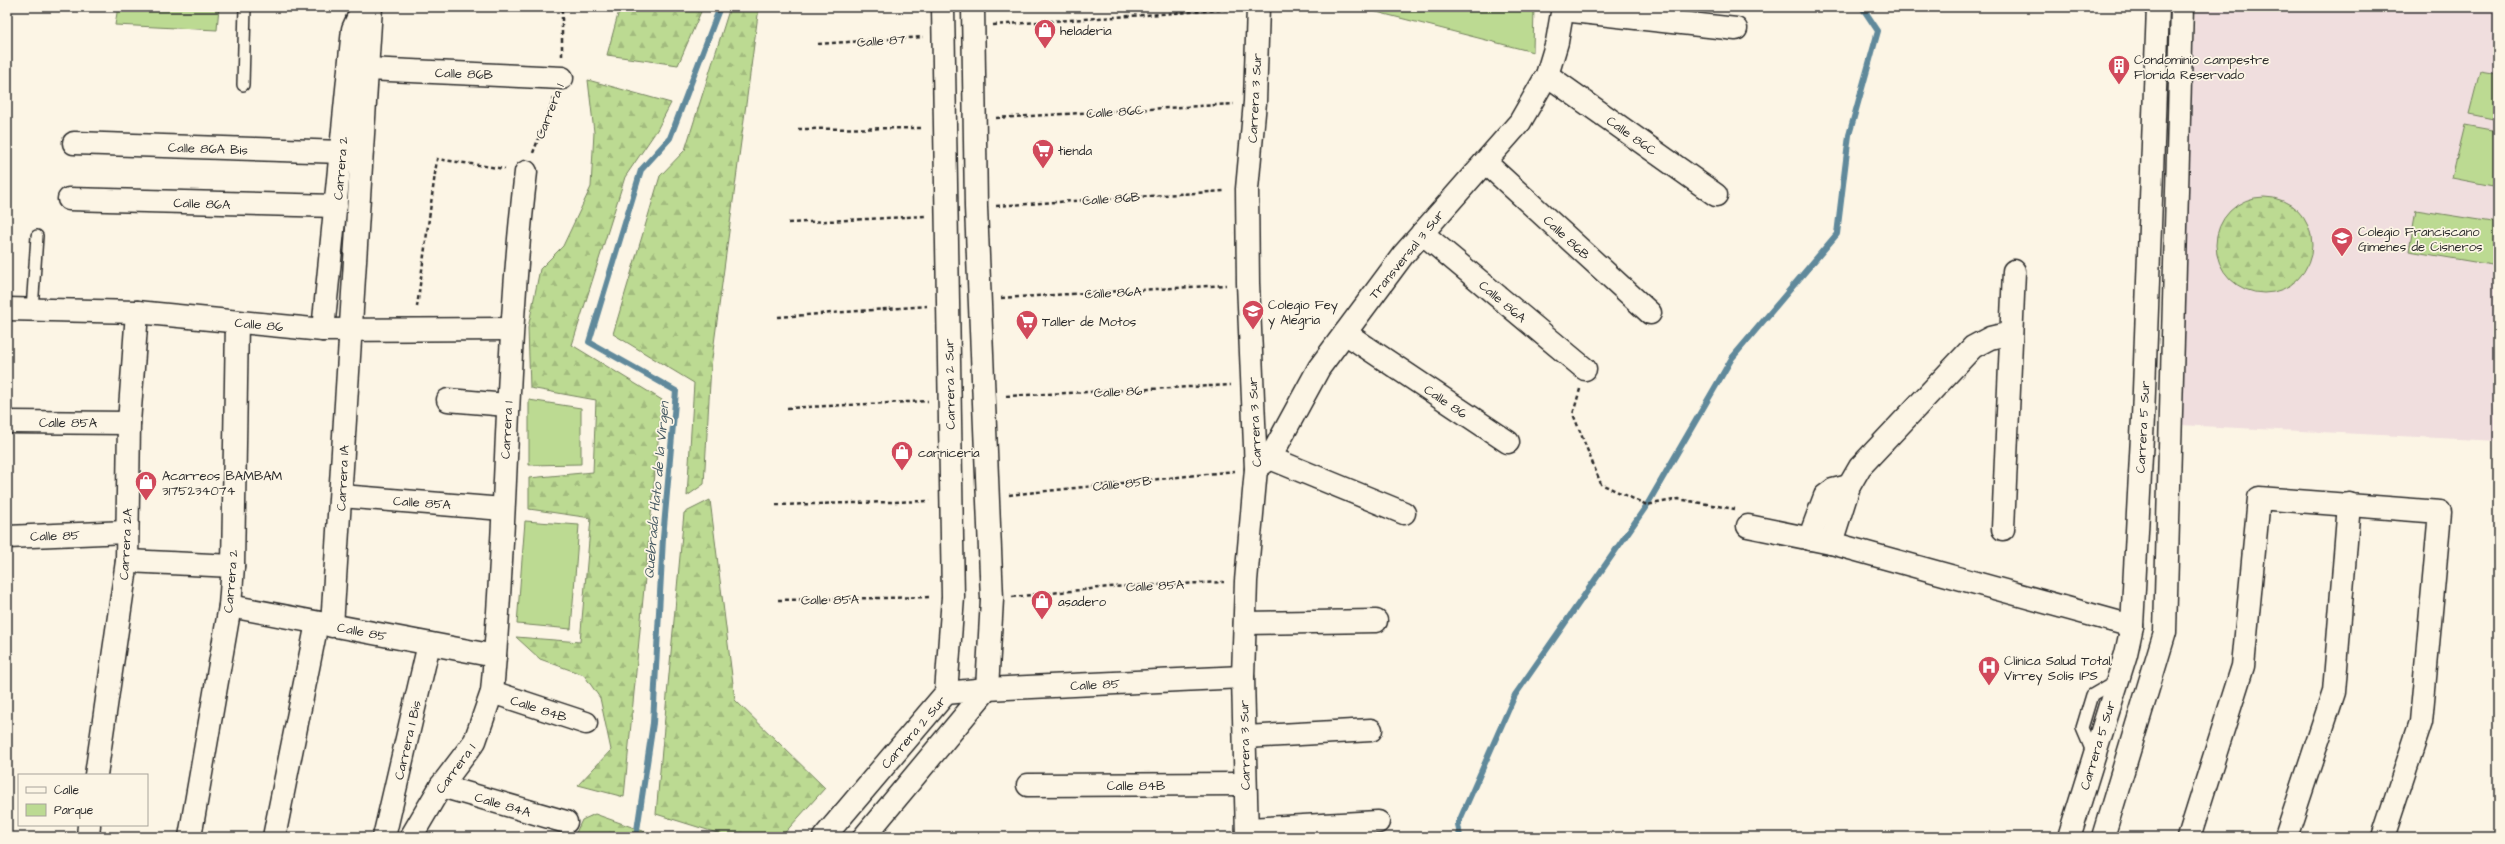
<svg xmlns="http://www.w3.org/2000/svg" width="2505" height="844" viewBox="0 0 2505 844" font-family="'Architects Daughter',sans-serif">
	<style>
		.built { fill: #f0dede }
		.green { fill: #bcda92; stroke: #74825e }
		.forest { fill: url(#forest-firs); stroke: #74825e }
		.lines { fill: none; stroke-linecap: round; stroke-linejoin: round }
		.stream { stroke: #60899b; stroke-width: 6 }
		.service-casing { stroke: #2b2b2b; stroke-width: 14 }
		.minor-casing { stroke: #2b2b2b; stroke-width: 25 }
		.tertiary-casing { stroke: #2b2b2b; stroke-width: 25 }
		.path { stroke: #2b2b2b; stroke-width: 2.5; stroke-dasharray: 4 3; stroke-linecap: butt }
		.service { stroke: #fcf5e5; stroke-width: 11 }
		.minor { stroke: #fcf5e5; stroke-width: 22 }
		.tertiary { stroke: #fcf5e5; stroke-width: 22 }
		.labels { text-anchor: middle; stroke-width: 3.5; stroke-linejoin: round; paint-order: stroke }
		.poi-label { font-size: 13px; fill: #2b2b2b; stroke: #fcf5e5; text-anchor: start }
		.street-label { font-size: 13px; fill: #2b2b2b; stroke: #fcf5e5 }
		.water-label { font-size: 14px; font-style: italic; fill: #465a63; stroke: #fcf5e5 }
	</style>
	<defs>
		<pattern id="forest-firs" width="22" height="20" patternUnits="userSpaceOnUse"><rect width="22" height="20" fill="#bcda92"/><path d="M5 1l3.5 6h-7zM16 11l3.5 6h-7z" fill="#a2bb7e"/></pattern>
	</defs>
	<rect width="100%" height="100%" fill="#fcf5e5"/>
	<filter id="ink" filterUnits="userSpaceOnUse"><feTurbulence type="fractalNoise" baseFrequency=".025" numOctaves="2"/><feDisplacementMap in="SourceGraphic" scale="8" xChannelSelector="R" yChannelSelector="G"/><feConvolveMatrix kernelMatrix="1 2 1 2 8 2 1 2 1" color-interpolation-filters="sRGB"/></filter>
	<g filter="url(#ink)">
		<polygon class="built" points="2195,7 2498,7 2498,441 2180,425"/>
		<g class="green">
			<polygon points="118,7 219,7 217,30 115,25"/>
			<polygon points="1357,7 1534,7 1533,52"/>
			<polygon points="2480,71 2498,74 2498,120 2469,114"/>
			<polygon points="2465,125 2498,131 2498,187 2452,178"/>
			<polygon points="2416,210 2498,223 2498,266 2409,251"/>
			<polygon points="529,400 581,408 581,464 529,465"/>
			<polygon points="525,521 579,525 571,629 517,624"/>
		</g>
		<g class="forest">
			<polygon points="620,7 703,7 678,65 607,55"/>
			<polygon points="730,7 759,7 711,366 704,484 687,496 694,383 613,334 660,176 685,150"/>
			<polygon points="588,80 671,103 657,130 625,177 572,345 662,400 624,797 578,785 611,750 600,698 584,675 540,659 516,637 580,642 591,518 529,509 529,478 593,472 596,400 530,388 528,328 540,269 563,246 591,187 594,132"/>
			<circle cx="2264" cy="245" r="48"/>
			<polygon points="710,500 735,700 825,788 781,837 730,837 656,814 684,513"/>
			<polygon points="595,814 660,837 574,837 582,820"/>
		</g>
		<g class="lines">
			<g class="stream">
				<polyline points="636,837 653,723 663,538 676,391 589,342 641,170 670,138 720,7"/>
				<polyline points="1460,837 1458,824 1515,695 1647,505 1732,358 1837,234 1849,135 1878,31 1862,7"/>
			</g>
			<g class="service-casing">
				<g id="service">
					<polyline points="243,85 245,7"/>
					<polyline points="32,310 37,236"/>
					<polyline points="2093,754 2082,728 2092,695 2116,681"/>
				</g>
			</g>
			<g class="minor-casing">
				<g id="minor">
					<polyline points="1563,10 1736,29"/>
					<polyline points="367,69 562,78"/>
					<polyline points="1547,75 1716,195"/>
					<polyline points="74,143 342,152"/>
					<polyline points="1485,162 1650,313"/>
					<polyline points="69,199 336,206"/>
					<polyline points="1422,233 1585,369"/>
					<polyline points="7,309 137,312 323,330 511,329"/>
					<polyline points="323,330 353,29 363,7"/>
					<polyline points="1345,333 1508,442"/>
					<polyline points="448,400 507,405"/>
					<polyline points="7,422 129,423"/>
					<polyline points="1270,458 1404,513"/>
					<polyline points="1256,469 1270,458 1319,368 1403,255 1520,122 1547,75 1557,42 1563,7"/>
					<polyline points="341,496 503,509"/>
					<polyline points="1748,526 1831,543 2132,626"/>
					<polyline points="2003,529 2014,271"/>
					<polyline points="7,537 127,532"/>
					<polyline points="1809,539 1825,496 1833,490 1849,486"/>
					<polyline points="1831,543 1849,486 1860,467 1973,347 1990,338 2011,333"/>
					<polyline points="127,561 233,566"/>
					<polyline points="230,606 495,656"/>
					<polyline points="1245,623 1376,621"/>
					<polyline points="332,626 371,7"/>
					<polyline points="492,692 586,723"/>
					<polyline points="946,693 987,689 1243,677"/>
					<polyline points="1245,737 1371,730"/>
					<polyline points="96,775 127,561 129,423 137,312"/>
					<polyline points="1028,785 1245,784"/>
					<polyline points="441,786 566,822"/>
					<polyline points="1247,829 1378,822"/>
					<polyline points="88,837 89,825"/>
					<polyline points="190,837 230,606 233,566 237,322"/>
					<polyline points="274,837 317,623"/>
					<polyline points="384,837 429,644"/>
					<path d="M411 837 441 786 475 741 492 692C508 519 505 345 526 172"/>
					<polyline points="1247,837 1243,677 1246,581 1256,469 1248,283 1247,189 1255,102 1258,7"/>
					<polyline points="2189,837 2243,666 2259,498 2440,512 2421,722 2383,837"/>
					<polyline points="2286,837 2334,692 2349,504"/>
				</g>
			</g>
			<g class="tertiary-casing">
				<g id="tertiary">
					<polyline points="824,837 946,693 953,597 943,7"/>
					<polyline points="864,837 987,689 992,599 976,207 973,7"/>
					<polyline points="2069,837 2126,654 2132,626 2143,418 2158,7"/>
					<polyline points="2103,837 2165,632 2182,7"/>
				</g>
			</g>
			<g class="path">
				<polyline points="993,25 1236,9"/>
				<polyline points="818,44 923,37"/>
				<polyline points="562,56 562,7"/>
				<polyline points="996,118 1234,104"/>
				<polyline points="798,129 923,128"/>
				<polyline points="533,153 554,98"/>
				<polyline points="996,206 1225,191"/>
				<polyline points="788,223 926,216"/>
				<polyline points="1001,298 1226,285"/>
				<polyline points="417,307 437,159 505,169"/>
				<polyline points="778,317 927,306"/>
				<polyline points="1580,389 1573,414 1601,484 1647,505 1678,499 1735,509"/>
				<polyline points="1006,396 1231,385"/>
				<polyline points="787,408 928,401"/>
				<polyline points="1009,495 1235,471"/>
				<polyline points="776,505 930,501"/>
				<polyline points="1012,597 1110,587 1224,582"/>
				<polyline points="778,600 932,597"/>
			</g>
			<use href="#service" class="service"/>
			<use href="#minor" class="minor"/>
			<use href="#tertiary" class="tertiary"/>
		</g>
	</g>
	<defs>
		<g id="shop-pin" transform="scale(1.15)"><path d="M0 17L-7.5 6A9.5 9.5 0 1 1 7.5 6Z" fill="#d1495b" stroke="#fcf5e5"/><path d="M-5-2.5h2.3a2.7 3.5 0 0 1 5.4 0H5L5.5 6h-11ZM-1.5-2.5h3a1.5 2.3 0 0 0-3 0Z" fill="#fff"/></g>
		<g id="building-pin" transform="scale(1.15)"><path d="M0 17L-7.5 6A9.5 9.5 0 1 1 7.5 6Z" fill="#d1495b" stroke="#fcf5e5"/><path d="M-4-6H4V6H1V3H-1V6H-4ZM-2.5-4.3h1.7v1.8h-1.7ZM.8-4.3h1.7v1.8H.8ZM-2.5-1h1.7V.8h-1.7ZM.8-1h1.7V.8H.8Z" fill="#fff"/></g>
		<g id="supermarket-pin" transform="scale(1.15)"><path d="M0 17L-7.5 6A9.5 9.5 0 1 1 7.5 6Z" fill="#d1495b" stroke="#fcf5e5"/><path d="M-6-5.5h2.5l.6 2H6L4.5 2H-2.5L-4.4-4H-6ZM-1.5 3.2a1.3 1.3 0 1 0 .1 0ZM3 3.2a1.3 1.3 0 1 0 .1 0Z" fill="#fff"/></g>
		<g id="school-pin" transform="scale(1.15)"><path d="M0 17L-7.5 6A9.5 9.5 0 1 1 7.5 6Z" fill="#d1495b" stroke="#fcf5e5"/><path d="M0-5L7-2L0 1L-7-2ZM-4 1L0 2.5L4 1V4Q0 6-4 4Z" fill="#fff"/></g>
		<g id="university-pin" transform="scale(1.15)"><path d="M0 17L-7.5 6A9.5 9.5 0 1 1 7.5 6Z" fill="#d1495b" stroke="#fcf5e5"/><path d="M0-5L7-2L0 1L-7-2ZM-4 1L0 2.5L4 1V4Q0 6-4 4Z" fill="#fff"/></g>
		<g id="hospital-pin" transform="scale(1.15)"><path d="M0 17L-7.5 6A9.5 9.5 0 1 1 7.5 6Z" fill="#d1495b" stroke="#fcf5e5"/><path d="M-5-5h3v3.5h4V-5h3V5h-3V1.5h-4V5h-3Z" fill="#fff"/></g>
	</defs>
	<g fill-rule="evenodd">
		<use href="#shop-pin" x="1045" y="30"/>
		<use href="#building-pin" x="2119" y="66"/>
		<use href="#supermarket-pin" x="1043" y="150"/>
		<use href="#school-pin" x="2342" y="238"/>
		<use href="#university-pin" x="1253" y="311"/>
		<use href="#supermarket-pin" x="1027" y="321"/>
		<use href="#shop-pin" x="902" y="452"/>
		<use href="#shop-pin" x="146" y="482"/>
		<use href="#shop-pin" x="1042" y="601"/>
		<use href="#hospital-pin" x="1989" y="667"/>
	</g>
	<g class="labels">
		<g class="poi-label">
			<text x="1060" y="35">heladeria</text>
			<text x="2134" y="64">Condominio campestre<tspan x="2134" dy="15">Florida Reservado</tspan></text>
			<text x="1058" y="155">tienda</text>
			<text x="2358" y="236">Colegio Franciscano<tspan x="2358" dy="15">Gimenes de Cisneros</tspan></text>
			<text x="1268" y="309">Colegio Fey<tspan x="1268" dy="15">y Alegria</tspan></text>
			<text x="1042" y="326">Taller de Motos</text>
			<text x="918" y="457">carniceria</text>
			<text x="162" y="480">Acarreos BAMBAM<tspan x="162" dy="15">3175234074</tspan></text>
			<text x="1058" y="606">asadero</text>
			<text x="2004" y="665">Clínica Salud Total,<tspan x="2004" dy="15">Virrey Solís IPS</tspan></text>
		</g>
		<g class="street-label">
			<text transform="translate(881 40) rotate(-4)" y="5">Calle 87</text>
			<text transform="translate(464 73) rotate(2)" y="5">Calle 86B</text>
			<text transform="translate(1254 98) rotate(-87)" y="5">Carrera 3 Sur</text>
			<text transform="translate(549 111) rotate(-69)" y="5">Carrera 1</text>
			<text transform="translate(1115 111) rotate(-4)" y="5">Calle 86C</text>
			<text transform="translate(1632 135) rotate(35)" y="5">Calle 86C</text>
			<text transform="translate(208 148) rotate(2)" y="5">Calle 86A Bis</text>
			<text transform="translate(340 168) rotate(-85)" y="5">Carrera 2</text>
			<text transform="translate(1111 198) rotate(-4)" y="5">Calle 86B</text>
			<text transform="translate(202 203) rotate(2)" y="5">Calle 86A</text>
			<text transform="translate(1567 237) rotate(43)" y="5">Calle 86B</text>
			<text transform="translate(1406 254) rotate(-51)" y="5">Transversal 3 Sur</text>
			<text transform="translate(1113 292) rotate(-3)" y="5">Calle 86A</text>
			<text transform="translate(1503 301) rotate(40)" y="5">Calle 86A</text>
			<text transform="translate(259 324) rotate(5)" y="5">Calle 86</text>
			<text transform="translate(949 384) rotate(-91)" y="5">Carrera 2 Sur</text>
			<text transform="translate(1118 391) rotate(-3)" y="5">Calle 86</text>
			<text transform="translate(1446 401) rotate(34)" y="5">Calle 86</text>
			<text x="68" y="427">Calle 85A</text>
			<text transform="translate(1254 422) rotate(-93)" y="5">Carrera 3 Sur</text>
			<text transform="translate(2142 427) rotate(-87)" y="5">Carrera 5 Sur</text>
			<text transform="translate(506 430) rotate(-87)" y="5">Carrera 1</text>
			<text transform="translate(342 478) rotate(-87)" y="5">Carrera 1A</text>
			<text transform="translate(1122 483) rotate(-6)" y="5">Calle 85B</text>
			<text transform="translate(422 502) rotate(4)" y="5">Calle 85A</text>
			<text transform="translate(55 535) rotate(-2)" y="5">Calle 85</text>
			<text transform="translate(125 544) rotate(-87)" y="5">Carrera 2A</text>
			<text transform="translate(230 581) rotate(-85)" y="5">Carrera 2</text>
			<text transform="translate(1155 585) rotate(-3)" y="5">Calle 85A</text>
			<text transform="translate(830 599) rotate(-1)" y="5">Calle 85A</text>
			<text transform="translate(362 631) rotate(11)" y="5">Calle 85</text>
			<text transform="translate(1095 684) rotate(-3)" y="5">Calle 85</text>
			<text transform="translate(539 708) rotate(18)" y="5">Calle 84B</text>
			<text transform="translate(913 732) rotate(-49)" y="5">Carrera 2 Sur</text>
			<text transform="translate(407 740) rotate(-77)" y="5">Carrera 1 Bis</text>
			<text transform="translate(1244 745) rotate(-91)" y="5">Carrera 3 Sur</text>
			<text transform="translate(2097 745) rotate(-73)" y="5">Carrera 5 Sur</text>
			<text transform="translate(455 768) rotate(-54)" y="5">Carrera 1</text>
			<text x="1136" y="790">Calle 84B</text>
			<text transform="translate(503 804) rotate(16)" y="5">Calle 84A</text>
		</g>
		<g class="water-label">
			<text transform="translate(656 490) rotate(-85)" y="5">Quebrada Hato de la Virgen</text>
		</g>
	</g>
	<rect width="2505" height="844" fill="none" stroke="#fcf5e5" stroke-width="24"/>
	<rect x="12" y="12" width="2481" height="820" fill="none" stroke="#2b2b2b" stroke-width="1.5" filter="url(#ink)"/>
	<rect x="18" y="774" width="130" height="52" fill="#fcf5e5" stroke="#a8a49b"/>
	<rect x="26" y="787" width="20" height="6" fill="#fcf5e5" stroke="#a8a49b"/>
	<text x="54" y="794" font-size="12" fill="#2b2b2b">Calle</text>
	<rect x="26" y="804" width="20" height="12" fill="#bcda92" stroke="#a8a49b"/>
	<text x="54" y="814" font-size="12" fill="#2b2b2b">Parque</text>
</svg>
